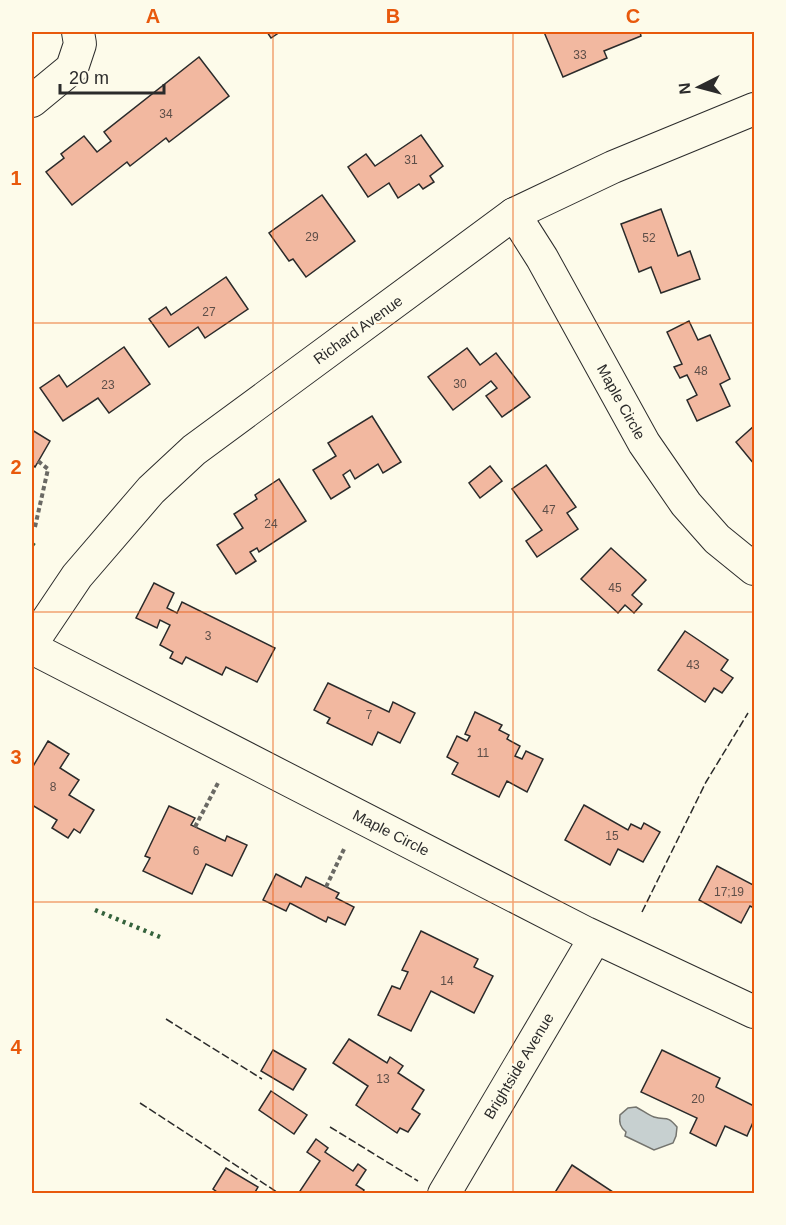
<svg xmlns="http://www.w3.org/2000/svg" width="786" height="1225" viewBox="0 0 786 1225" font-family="Arial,sans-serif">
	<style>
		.water { fill: #c7d0d0; stroke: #74746e; stroke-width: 1.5 }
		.building { fill: #f2b8a0; stroke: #2b2b2b; stroke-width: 1.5 }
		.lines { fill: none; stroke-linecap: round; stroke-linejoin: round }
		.street-casing { stroke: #2b2b2b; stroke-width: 34 }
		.path { stroke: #6a6964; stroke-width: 4; stroke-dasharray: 4.5 3; stroke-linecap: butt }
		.street { stroke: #fdfbea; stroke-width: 32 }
		.hedge { stroke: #34623c; stroke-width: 4.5; stroke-dasharray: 3 4.5; stroke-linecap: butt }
		.fence { stroke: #2b2b2b; stroke-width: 1.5; stroke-dasharray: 8 3; stroke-linecap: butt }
		.grid { fill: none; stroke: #e8590c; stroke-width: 1.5; stroke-opacity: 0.55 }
		.labels { text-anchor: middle; stroke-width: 4.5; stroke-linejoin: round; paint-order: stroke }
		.number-label { font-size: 12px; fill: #5d4e48 }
		.street-label { font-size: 15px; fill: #2b2b2b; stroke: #fdfbea }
		.neatline { fill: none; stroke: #e8590c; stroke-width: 2 }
		.grid-label { font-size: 20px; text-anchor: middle; font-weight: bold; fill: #e8590c }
	</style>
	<rect width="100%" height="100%" fill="#fdfbea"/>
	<path class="water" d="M636 1107C642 1110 648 1115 654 1117 666 1121 666 1114 677 1127L676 1136 673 1143 654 1150 625 1136 626 1132C620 1127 619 1123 620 1115L628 1108Z"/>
	<g class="building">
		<polygon points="267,32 280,32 271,38"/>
		<polygon points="544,32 640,32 641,36 604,51 607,58 563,77"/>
		<polygon points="199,57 229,96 169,142 166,138 130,166 127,162 72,205 46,172 64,158 61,154 84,136 97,152 111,141 104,132"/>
		<polygon points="421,135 443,166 430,176 434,182 423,189 419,184 398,198 389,183 368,197 348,167 366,154 375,166"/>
		<polygon points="322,195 355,241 306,277 293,259 289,261 269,233"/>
		<polygon points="661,209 678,256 690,251 700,279 661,293 651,267 639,272 621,224"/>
		<polygon points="226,277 248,309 205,338 198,327 169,347 149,319 166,307 171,315"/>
		<polygon points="689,321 698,340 710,335 730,379 720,384 730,406 697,421 687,400 697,395 687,375 680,378 674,367 682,364 667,332"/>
		<polygon points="124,347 150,384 109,413 98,398 63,421 40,388 59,375 67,387"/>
		<polygon points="467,348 480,365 496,353 530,397 502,417 486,396 497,388 491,381 453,410 428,377"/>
		<polygon points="372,416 401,462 383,473 378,464 355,479 350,470 343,475 350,487 331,499 313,470 336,456 328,443"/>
		<polygon points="754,426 754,464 736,442"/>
		<polygon points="32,430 50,441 35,467 32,464"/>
		<polygon points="546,465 576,507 567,513 578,529 537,557 526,541 542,530 512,489"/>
		<polygon points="490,466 502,481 480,498 469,483"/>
		<polygon points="279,479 306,521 259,552 257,548 250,552 256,561 236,574 217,545 243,528 234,514 257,499 255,495"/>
		<polygon points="611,548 646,580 632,595 642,604 634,613 625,605 618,613 581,579"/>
		<polygon points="154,583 174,593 167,608 177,613 182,602 275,648 257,682 226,667 222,675 186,657 182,664 170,658 173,652 160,645 170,625 160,620 157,628 136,618"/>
		<polygon points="685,631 728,660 721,670 733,678 722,693 714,688 705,702 658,670"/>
		<polygon points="328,683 389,712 393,702 415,713 400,743 378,732 372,745 327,723 330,718 314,710"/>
		<polygon points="475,712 502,725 499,730 509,735 507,739 520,746 515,756 522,759 526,751 543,759 527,792 507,781 499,797 452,774 458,763 447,757 457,736 467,741 470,736 465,734"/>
		<polygon points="48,741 69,754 60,768 79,780 69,795 94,810 80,833 74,829 68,838 52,828 57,820 32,805 32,768"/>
		<polygon points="584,805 628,830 631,824 641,829 644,823 660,832 643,862 618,849 610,865 565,840"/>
		<polygon points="169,806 195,818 191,825 225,841 227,836 247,845 232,876 206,864 192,894 143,871 150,858 145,856"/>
		<polygon points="717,866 753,885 754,881 754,908 750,906 741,923 699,900"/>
		<polygon points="276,874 301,887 306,877 339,893 336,898 354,907 345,925 328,917 326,922 290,903 286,911 263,900"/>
		<polygon points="421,931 478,959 474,967 493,976 474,1013 431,991 411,1031 378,1015 392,986 400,989 408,972 402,970"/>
		<polygon points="349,1039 387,1063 390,1057 403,1066 398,1073 424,1090 412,1109 420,1114 408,1132 400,1128 397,1133 356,1105 368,1086 333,1063"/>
		<polygon points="273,1050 306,1069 293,1090 261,1071"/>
		<polygon points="662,1050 720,1078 716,1087 754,1106 754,1120 747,1136 725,1126 716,1146 690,1133 697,1118 641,1092"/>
		<polygon points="271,1091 307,1115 294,1134 259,1110"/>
		<polygon points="316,1139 328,1148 325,1152 353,1171 358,1164 366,1170 356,1185 364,1190 362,1194 304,1194 300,1191 320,1161 307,1152"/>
		<polygon points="572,1165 616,1194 554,1194"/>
		<polygon points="226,1168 258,1187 254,1194 220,1194 213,1189"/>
	</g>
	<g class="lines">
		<g class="street-casing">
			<g id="street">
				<polyline points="32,101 72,68 80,44 78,32"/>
				<polyline points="514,214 542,258 644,443 686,504 717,539 754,569"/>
				<polyline points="32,643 77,576 151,490 194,450 514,214 613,167 754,109"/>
				<polyline points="32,648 586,933 754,1012"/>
				<polyline points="444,1194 595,938"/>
			</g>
		</g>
		<g class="path">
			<polyline points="35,527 48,469 38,461"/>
			<polyline points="195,827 218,783"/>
			<polyline points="326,887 345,847"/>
		</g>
		<use href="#street" class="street"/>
		<g class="hedge">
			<polyline points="32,544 37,548"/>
			<polyline points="95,910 160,937"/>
		</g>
		<g class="fence">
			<polyline points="642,912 706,782 748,713"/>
			<polyline points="166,1019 262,1079"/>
			<polyline points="140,1103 280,1194"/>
			<polyline points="330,1127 418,1181"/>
		</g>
	</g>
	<path class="grid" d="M273 32V1194M513 32V1194M32 323H754M32 612H754M32 902H754"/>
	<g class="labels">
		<g class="number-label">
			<text x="580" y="59">33</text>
			<text x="166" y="118">34</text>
			<text x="411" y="164">31</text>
			<text x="312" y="241">29</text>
			<text x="649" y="242">52</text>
			<text x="209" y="316">27</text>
			<text x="701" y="375">48</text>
			<text x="460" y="388">30</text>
			<text x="108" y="389">23</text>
			<text x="549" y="514">47</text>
			<text x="271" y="528">24</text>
			<text x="615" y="592">45</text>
			<text x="208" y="640">3</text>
			<text x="693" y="669">43</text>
			<text x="369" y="719">7</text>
			<text x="483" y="757">11</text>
			<text x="53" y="791">8</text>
			<text x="612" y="840">15</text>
			<text x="196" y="855">6</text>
			<text x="729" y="896">17;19</text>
			<text x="447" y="985">14</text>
			<text x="383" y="1083">13</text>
			<text x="698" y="1103">20</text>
		</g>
		<g class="street-label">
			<text transform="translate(358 330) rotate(-36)" y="5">Richard Avenue</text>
			<text transform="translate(621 402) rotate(61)" y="5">Maple Circle</text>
			<text transform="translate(391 833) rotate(27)" y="5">Maple Circle</text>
			<text transform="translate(519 1066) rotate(-59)" y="5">Brightside Avenue</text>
		</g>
	</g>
	<rect width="786" height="1225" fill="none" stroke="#fdfbea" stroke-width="66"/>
	<g transform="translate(699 87) rotate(264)" stroke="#fdfbea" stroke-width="4.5" paint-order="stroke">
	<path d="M0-4.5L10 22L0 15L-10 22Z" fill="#2b2b2b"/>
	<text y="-9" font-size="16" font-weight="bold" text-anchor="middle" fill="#2b2b2b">N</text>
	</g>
	<path d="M60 84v9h104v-9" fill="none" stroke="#2b2b2b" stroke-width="3"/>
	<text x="69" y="84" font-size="18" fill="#2b2b2b" stroke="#fdfbea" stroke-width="4.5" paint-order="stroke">20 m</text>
	<rect x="33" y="33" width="720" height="1159" class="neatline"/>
	<g class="grid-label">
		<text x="153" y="23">A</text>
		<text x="393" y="23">B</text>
		<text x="633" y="23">C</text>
		<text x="16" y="185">1</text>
		<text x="16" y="474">2</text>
		<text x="16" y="764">3</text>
		<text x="16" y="1054">4</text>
	</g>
</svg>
